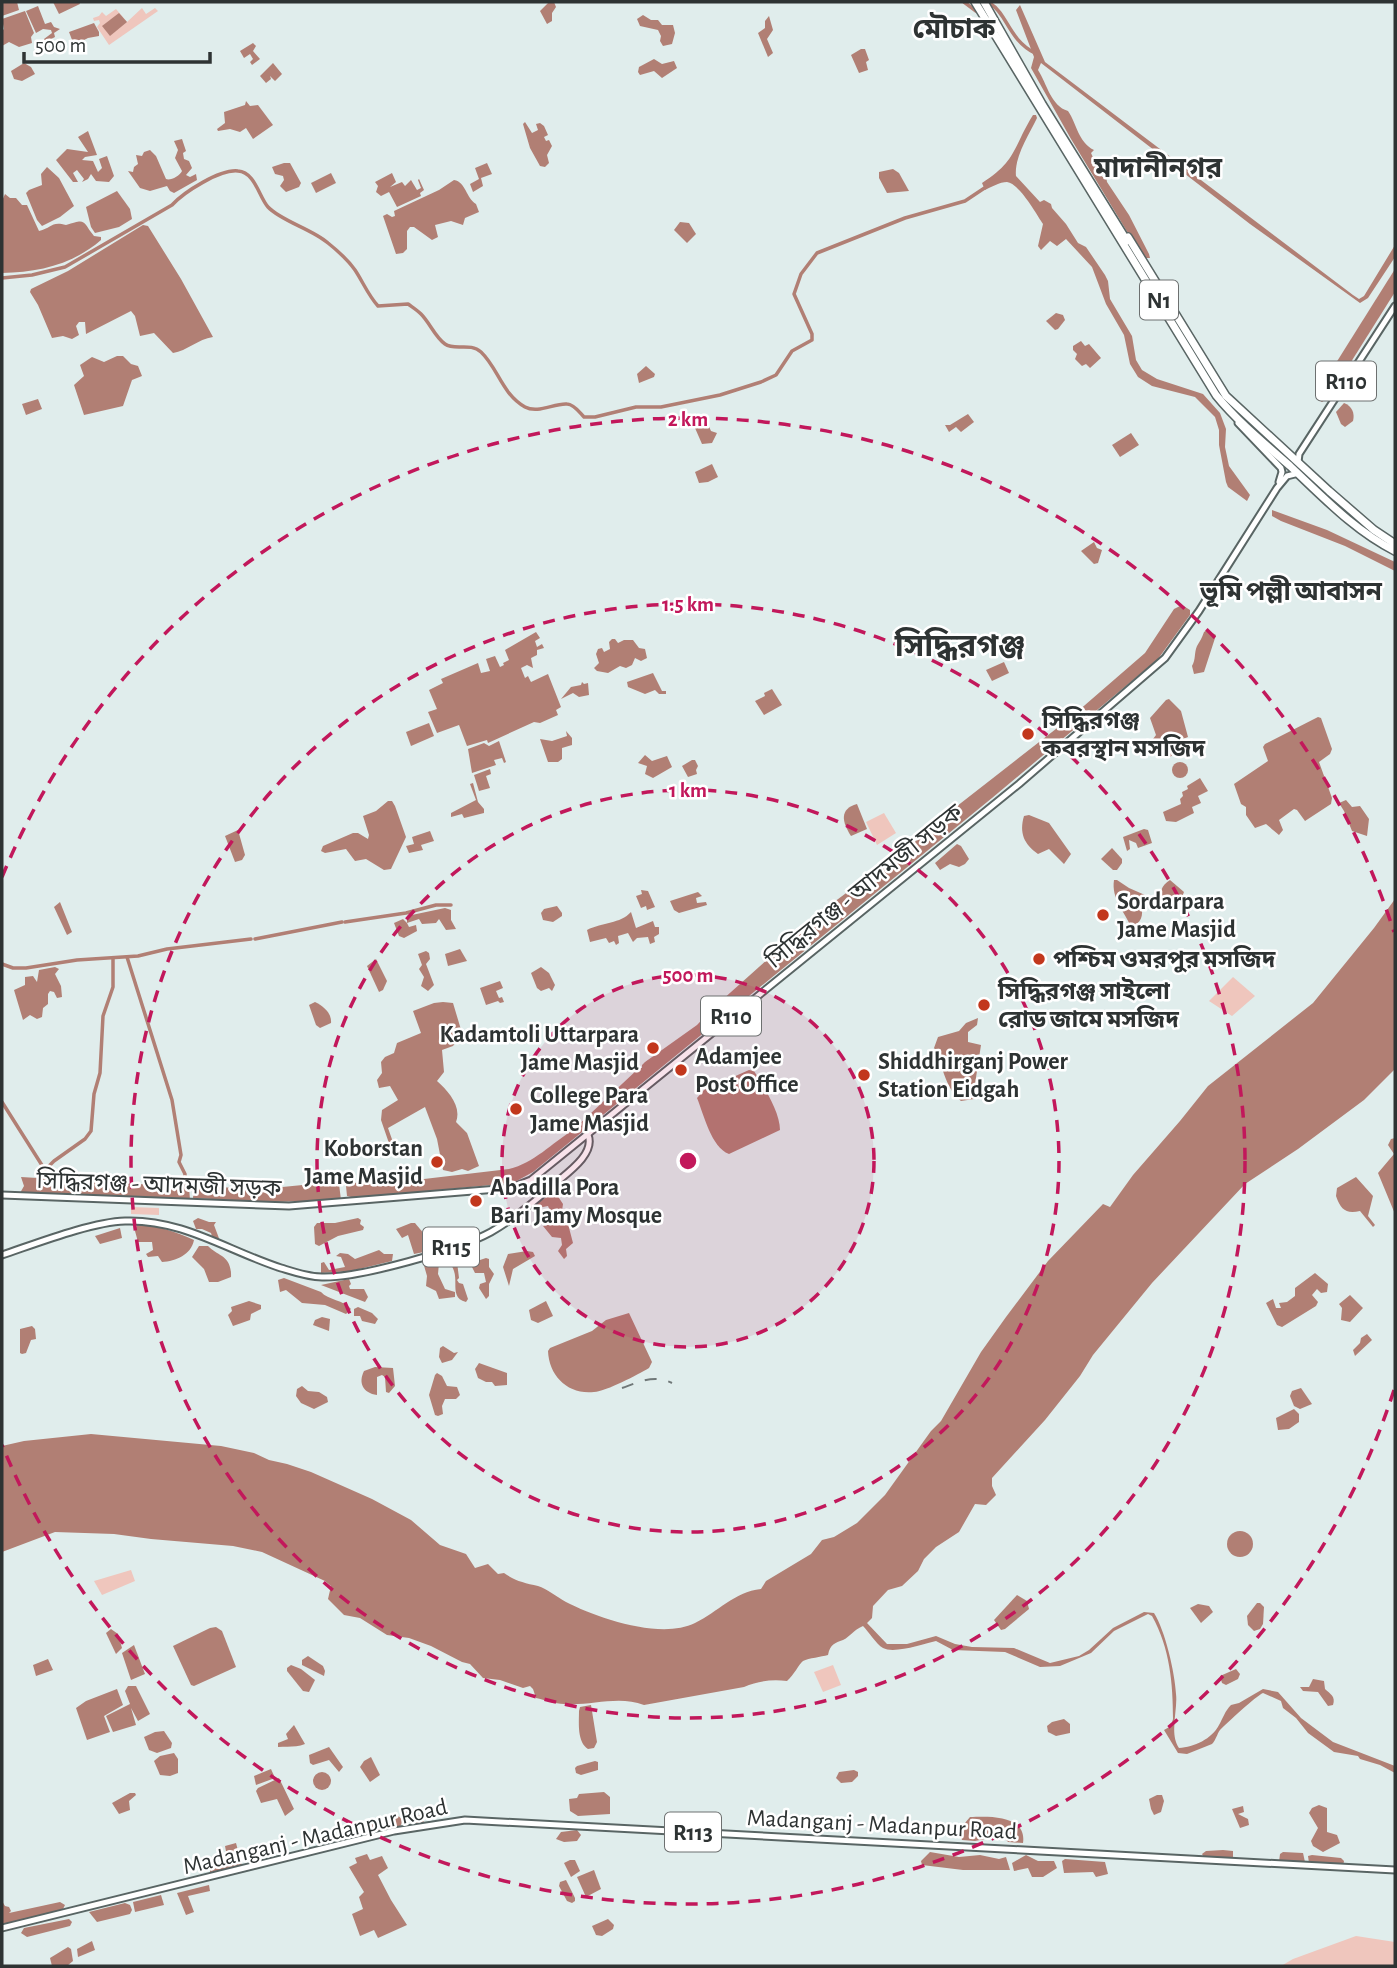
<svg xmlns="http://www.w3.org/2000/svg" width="1397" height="1968" viewBox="0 0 1397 1968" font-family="'Alegreya Sans','Noto Sans Bengali',sans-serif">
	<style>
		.green { fill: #efc6bd }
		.water { fill: #b17f74 }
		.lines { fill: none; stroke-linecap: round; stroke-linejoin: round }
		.canal { stroke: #b17f74; stroke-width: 3.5 }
		.primary-casing { stroke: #596564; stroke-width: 9 }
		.highway-casing { stroke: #596564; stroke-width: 10 }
		.primary { stroke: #fff; stroke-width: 5 }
		.highway { stroke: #fff; stroke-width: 7 }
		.rail { stroke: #707878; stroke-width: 2; stroke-dasharray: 12 12; stroke-linecap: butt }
		.ring { fill: none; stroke: #c2185b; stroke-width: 3.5; stroke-dasharray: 12 9 }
		.poi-dot { fill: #c2371c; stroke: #fff; stroke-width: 2.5 }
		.labels { text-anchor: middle; stroke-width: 5; stroke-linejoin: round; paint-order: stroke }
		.shield { fill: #fff; stroke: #6d7070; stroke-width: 2 }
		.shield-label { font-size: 23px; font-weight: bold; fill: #2e3333 }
		.poi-label { font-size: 24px; font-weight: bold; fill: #2e3333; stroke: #fff; text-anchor: start }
		.street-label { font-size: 24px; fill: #2e3333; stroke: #fff }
		.neighbourhood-label { font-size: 26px; font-weight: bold; fill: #2e3333; stroke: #fff }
		.quarter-label { font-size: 28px; font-weight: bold; fill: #2e3333; stroke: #fff }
		.district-label { font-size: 32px; font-weight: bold; fill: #2e3333; stroke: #fff }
		.centre { fill: #c2185b; stroke: #fff; stroke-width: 3.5 }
		.ring-label { font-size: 21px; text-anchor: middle; font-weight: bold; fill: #c2185b; stroke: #fff; stroke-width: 5; stroke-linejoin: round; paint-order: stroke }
	</style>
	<rect width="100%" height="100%" fill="#e0edec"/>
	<g class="green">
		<polygon points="142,8 146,14 155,8 158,11 109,45 97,27 100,23 99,20 94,21 93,18 99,16 102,12 106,16 116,9 127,22"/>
		<polygon points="884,813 896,833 877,845 866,822"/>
		<polygon points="1233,977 1255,996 1232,1016 1209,1001"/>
		<polygon points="131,1207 159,1208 159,1215 131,1214"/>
		<polygon points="131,1570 135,1581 102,1595 94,1581"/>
		<polygon points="833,1665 841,1685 823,1692 814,1672"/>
		<polygon points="1356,1936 1395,1942 1395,1966 1281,1966 1293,1959"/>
	</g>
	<g class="water">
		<polygon points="2,2 17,2 19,10 2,16"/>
		<polygon points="53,2 79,2 80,4 59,14"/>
		<polygon points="549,2 554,2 556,7 552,13 552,21 547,24 540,11"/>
		<path d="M1020 5 1045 62 1353 295 1359 299 1364 296 1395 245V257L1368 298 1360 303 1250 224 1041 63 1038 70C1047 84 1051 106 1068 111 1077 124 1078 142 1094 150L1091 153 1102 177 1106 176 1107 182 1129 215 1149 254 1150 258H1143L1071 139 1031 68 1034 57 1016 10Z"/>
		<polygon points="38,6 45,24 51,22 54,27 60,29 54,33 55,37 45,42 44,39 52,33 51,30 43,29 36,33 26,11"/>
		<polygon points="25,11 34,33 31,37 32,43 19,47 9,42 2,46 2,31 4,29 2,19"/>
		<polygon points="119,13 127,22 110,36 102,26"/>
		<polygon points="643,15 651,20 658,20 662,25 673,25 675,33 672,44 663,46 660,41 661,36 658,30 640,26 637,19"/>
		<polygon points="769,16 773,30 767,39 773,53 768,57 758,33 765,28 765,21"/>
		<polygon points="94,23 99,32 99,36 88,38 74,45 69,32"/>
		<polygon points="253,43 256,46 253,51 260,59 252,65 250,62 253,59 250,54 244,58 240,51"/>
		<polygon points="861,49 865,49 869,60 866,62 868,70 859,73 851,55"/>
		<polygon points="654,59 662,64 674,61 677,68 662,78 654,71 640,75 638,72 639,67"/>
		<polygon points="24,63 31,67 35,74 22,81 14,79 11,71"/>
		<polygon points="273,63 282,74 275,81 270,76 271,79 266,83 260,76"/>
		<polygon points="246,101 250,106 258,105 273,125 253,139 246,128 240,132 230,129 218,131 217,129 225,123 224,112 245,105"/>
		<path d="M1033 115H1036L1037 118C1029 135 1014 157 1016 176L1040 202 1044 200 1051 204 1052 208 1066 224 1078 243 1086 247 1105 275 1108 281 1110 299 1132 336 1136 360 1142 370 1157 379 1203 394 1220 413 1226 429 1225 447 1229 466 1250 495 1247 501 1228 487 1226 482 1219 445V430L1215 417 1195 397 1152 386 1138 377 1130 364 1124 335 1106 304 1092 267 1066 239 1057 246 1050 241 1041 250 1038 246 1043 224C1037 215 1019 183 1007 182 1000 182 991 187 985 190L982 183C1017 161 1013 147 1033 115Z"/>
		<polygon points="525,122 532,133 538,130 536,124 540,123 544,126 548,135 544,137 546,141 549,140 552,146 547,155 549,163 545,167 540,166 530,148 523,124"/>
		<polygon points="88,131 97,155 85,157 82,160 93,161 98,172 102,168 99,159 107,156 114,176 109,182 96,181 91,174 88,179 82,182 84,179 77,170 73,173 78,182 73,182 56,160 67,149 88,152 78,137"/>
		<path d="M182 139 186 151 183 153 184 159 189 161 192 168 186 175 190 177 196 174 197 180 174 193 170 191 167 186 150 191 140 188 128 171 133 172 134 167 138 164 136 155 142 156 144 152 150 150 156 156 166 179C170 181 180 176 182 171L175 158 178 150 174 141Z"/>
		<polygon points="284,163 290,163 301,183 299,187 286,192 280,186 284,180 283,176 275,174 272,167"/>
		<polygon points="487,163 492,174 481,178 483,186 473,192 470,184 479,179 475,168"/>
		<polygon points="47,167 59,178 74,206 60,217 42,226 37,220 26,193 29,190 42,185 41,174"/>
		<polygon points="893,169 899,173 909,191 887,193 879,178 879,172"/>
		<polygon points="331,173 336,183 316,193 311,183"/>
		<polygon points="392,173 396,182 390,187 402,182 405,186 411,180 417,190 421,188 418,180 419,179 424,190 420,193 421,196 397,207 389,192 381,196 376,192 378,186 375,182"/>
		<path d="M454 180C466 182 466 198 476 204L479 212 465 218 463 225 451 221 435 225 438 237 432 240 414 227H410L407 231V249L403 253 396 254 383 216 387 214 392 217 395 216 394 211 439 190Z"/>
		<polygon points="117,191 130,209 132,219 119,227 95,233 91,227 86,207"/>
		<path d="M5 194 10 198H16L22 205H27L39 231C52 228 51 221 66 225 87 218 82 221 94 236L101 237V240C72 265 39 272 2 273V201Z"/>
		<polygon points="680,222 689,223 696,234 687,243 674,230"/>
		<path d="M143 225 148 226 181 279 213 337C198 339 187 351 173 353L154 333 140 336 135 316 131 311 86 334 85 322H79L76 326 79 335 72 339 63 336 52 338 38 305 30 292 31 289 68 271Z"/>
		<polygon points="1395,269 1395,292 1329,397 1322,402 1316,398 1319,390"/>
		<polygon points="1056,313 1063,315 1065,320 1058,329 1055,330 1046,321"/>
		<polygon points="1081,341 1085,346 1089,344 1101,358 1090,368 1086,364 1082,366 1075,359 1077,354 1073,350 1073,346"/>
		<polygon points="117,356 123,356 131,364 138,366 142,376 132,380 123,406 84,415 74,385 84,376 80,365 92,357 104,362"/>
		<polygon points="646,366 655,374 654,377 639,383 637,374"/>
		<polygon points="38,399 42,409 26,415 22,404"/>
		<path d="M1344 403C1352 406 1355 413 1353 421L1345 427 1341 424 1336 412Z"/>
		<polygon points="968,414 974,422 961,432 956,427 949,432 945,425 950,425"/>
		<polygon points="706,420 711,431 717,433 712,443 702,444 695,428"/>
		<polygon points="1131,433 1139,445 1120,457 1112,445"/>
		<polygon points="712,464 718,477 708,482 699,483 695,472"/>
		<polygon points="1272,510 1327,530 1395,562 1395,571 1345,546 1281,521 1272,516"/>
		<polygon points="1094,542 1097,548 1102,550 1098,563 1094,564 1081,551"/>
		<path d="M1182 605 1190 610V615L1158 659 1133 680 992 798 533 1172 513 1183 355 1198 347 1196 346 1186 349 1183 407 1181 509 1169C534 1163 552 1143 573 1130L639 1068H642V1065L645 1062 697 1025 712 1009 818 914 916 841 952 810 1070 718 1145 653 1174 609Z"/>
		<path d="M1207 630 1216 635 1204 672 1194 674 1192 666C1196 659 1194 653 1197 646 1200 641 1202 638 1204 632Z"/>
		<polygon points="536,632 540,638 535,641 537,647 542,644 544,648 537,650 537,655 531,658 533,668 527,665 521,668 525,678 528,676 531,682 548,674 561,707 556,710 558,715 540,723 534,722 488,743 487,740 467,746 459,725 437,733 428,712 437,709 429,690 443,683 441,679 478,663 481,673 490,671 486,659 495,656 500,667 504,665 503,663 509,660 505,650"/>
		<polygon points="612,639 615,639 618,643 624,640 633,640 639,648 645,649 647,658 641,661 635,658 632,665 626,668 620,666 608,673 597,671 594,668 599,663 596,654 598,649 602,648 604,652 610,649 609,642"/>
		<polygon points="1004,662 1009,673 992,681 986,670"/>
		<polygon points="653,673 662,691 666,691 666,694 659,694 655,690 645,694 628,687 627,682"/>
		<polygon points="582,682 584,684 588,683 589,695 579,697 573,693 561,699 571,687 581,685"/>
		<polygon points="772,689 782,705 764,715 755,701 765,696 764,693"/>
		<polygon points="1169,699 1181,711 1188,737 1183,739 1183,746 1169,758 1165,754 1158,757 1150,743 1156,735 1150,718 1166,700"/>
		<polygon points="1318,717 1321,718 1332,749 1330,754 1319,762 1332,798 1331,804 1305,821 1297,810 1294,809 1279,820 1283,830 1279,835 1266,824 1255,828 1246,815 1246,807 1241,804 1234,784 1268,761 1263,747 1265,744"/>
		<polygon points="429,723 434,736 411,746 406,732"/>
		<polygon points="566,731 572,738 572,745 562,748 562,759 558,762 548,762 540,739 552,741 567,736"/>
		<polygon points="499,741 506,762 504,763 502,758 494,760 496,765 472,773 468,749 484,743 489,746"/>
		<polygon points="645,755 652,761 667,756 672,767 653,778 645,774 647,766 638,763"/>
		<polygon points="692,760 695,760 698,766 696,770 697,774 688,777 682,766"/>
		<circle cx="1180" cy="770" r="8"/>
		<polygon points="490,769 491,774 486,776 490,788 479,791 474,775"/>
		<polygon points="1200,778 1208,791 1198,796 1201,803 1192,807 1194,813 1176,822 1166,821 1163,812 1181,804 1180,799 1183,796 1182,792 1188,789 1187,786"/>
		<polygon points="473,783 478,802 484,809 484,813 464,818 462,814 451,817 451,813 476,800 470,784"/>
		<polygon points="1346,800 1352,807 1360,806 1369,819 1367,836 1352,831 1344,811 1339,803"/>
		<polygon points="388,801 392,801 395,806 406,837 391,869 384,870 366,859 355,861 346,849 325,853 321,851 323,846 353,833 358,833 368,839 369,835 363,816 376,811"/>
		<path d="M857 804 867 829 851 836C842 822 839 809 857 804Z"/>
		<path d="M1029 815 1049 823 1071 854 1064 864 1049 849 1038 854C1024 844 1019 833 1024 816Z"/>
		<polygon points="1144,829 1148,830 1152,843 1138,848 1136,843 1129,840 1130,849 1127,851 1123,837"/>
		<polygon points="238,830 245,855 242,860 235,862 225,836"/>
		<polygon points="430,831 434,841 421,845 423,850 409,853 406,846 414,844 412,837"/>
		<polygon points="957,844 961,846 969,859 965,864 959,867 950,864 940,870 935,863"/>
		<polygon points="1112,848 1122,859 1122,863 1117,870 1113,870 1101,859"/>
		<path d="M1114 880H1117L1129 888 1145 895 1146 899 1141 905C1144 916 1141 923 1131 927 1125 912 1111 899 1114 880Z"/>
		<path d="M1170 880 1184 892 1180 902 1173 904 1168 908 1162 903C1159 892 1161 886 1170 880Z"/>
		<polygon points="641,890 648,891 655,907 647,910 646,906 641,908 636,896 642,894"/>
		<polygon points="698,892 702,896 696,898 697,903 706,902 707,905 679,913 674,910 670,901"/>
		<path d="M1395 899V1069L1364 1100 1298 1149 1245 1184 1152 1283 1093 1355 1080 1376 1045 1420 992 1478V1486L996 1495 986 1505 975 1504 959 1532 936 1547 924 1559 918 1571 902 1586 888 1590 873 1606 872 1618 867 1623 887 1644H907L936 1636 955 1644 972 1647 1014 1648 1050 1663 1079 1656 1089 1650 1113 1628 1144 1612 1154 1613C1165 1630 1175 1673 1176 1694 1178 1710 1169 1734 1179 1748 1194 1747 1212 1739 1219 1725 1223 1718 1225 1711 1231 1705L1239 1703 1263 1689 1278 1692 1301 1718 1333 1742 1395 1766V1773L1380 1765 1360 1759 1358 1756 1334 1752 1308 1733 1296 1718 1283 1708 1281 1701 1263 1693C1256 1696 1227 1723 1220 1730 1217 1734 1216 1740 1212 1744L1187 1754 1178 1753 1164 1730 1171 1726 1173 1719C1173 1684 1170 1648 1152 1616L1148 1614 1114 1631 1091 1653 1060 1666 1040 1667 1005 1652 953 1650 936 1641C924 1644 894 1654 883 1648 876 1644 869 1632 863 1626 853 1630 850 1637 843 1640 835 1643 830 1644 828 1655 821 1657 809 1658 803 1661 799 1664 794 1675 787 1681 772 1679 758 1681 744 1687L644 1705C618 1695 592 1706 564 1704 555 1704 545 1700 536 1698L533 1689 530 1686 523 1688 500 1680 483 1678 470 1664 462 1662 431 1646 409 1638 387 1635 360 1618 344 1615 328 1599 331 1586 325 1581 262 1552 233 1546 151 1539 114 1534 55 1532 2 1552V1446L24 1441 91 1434 221 1446 254 1453 269 1460 287 1464 311 1472 372 1499 411 1520 440 1545 466 1554 475 1568 488 1564 498 1574 504 1573C515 1581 525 1583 538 1586 547 1589 557 1597 566 1602 597 1618 661 1640 695 1623 718 1612 734 1592 761 1589L766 1581 811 1554 822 1540 834 1537 857 1523 885 1495 931 1431 941 1421 981 1352 1006 1317 1048 1261 1103 1204 1110 1207 1133 1175 1180 1121 1208 1086 1313 1003 1374 928Z"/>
		<polygon points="60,902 72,932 67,935 54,907"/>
		<polygon points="557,906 562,913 562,916 553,922 543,920 541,913 544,909"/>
		<polygon points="445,908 451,910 451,920 456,929 446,930 439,919 436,923 422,924 419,919 407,923 409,927 416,925 417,931 404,938 399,936 394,923 403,919 407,923 407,916"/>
		<path d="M631 912 636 928 653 921 655 927H659V934L654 937 655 942 650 944 648 937 637 938 633 942 628 933 618 936 619 943 616 945 614 941 609 943 606 938 590 942 587 930C603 922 620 924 631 912Z"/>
		<polygon points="460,949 467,961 448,966 445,954"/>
		<polygon points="426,951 429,953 430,959 426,964 434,985 428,991 421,986 424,977 419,969 422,965 418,954"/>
		<polygon points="376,959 387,981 383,990 379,992 367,966"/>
		<polygon points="55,967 59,969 55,974 61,986 62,997 57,998 54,992 50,991 48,994 48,1004 43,1008 42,1017 37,1019 30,1015 23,1020 14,990 25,985 25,977 33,976 37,982 39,970"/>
		<polygon points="541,967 549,973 555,985 552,991 549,988 541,991 537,988 531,973"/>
		<polygon points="500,981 503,988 496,991 499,998 502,997 504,1002 500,1003 498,1001 486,1005 480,988"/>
		<path d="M315 1002C323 1006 332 1013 331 1023L320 1028 316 1025 309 1005Z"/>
		<path d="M443 1002 453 1003 462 1033 453 1046 442 1050 444 1072 437 1081C448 1091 462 1106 456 1122L467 1133 479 1166 468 1171 462 1169 452 1172 443 1170 437 1139 425 1107 388 1128 394 1145 391 1149 381 1120 382 1110 398 1100 390 1086 379 1088 377 1080 382 1073 381 1062 385 1057 394 1053 397 1043 421 1033 413 1011 434 1003Z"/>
		<path d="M978 1018 977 1025 968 1032V1042L981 1045 975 1084H972L974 1088V1099L961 1101C947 1090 942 1068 938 1053L934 1048 938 1037 959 1031 966 1023Z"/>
		<path d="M749 1070 754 1071C764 1087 780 1112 780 1130L729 1154C711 1147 704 1115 697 1098L704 1090Z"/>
		<polygon points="1395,1138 1395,1214 1378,1173 1394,1154 1388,1145 1391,1139"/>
		<polygon points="21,1177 189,1187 190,1200 20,1193 24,1186"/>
		<path d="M1356 1177 1373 1196 1368 1216 1375 1225 1373 1227 1360 1211C1346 1214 1341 1210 1336 1196L1337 1188Z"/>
		<polygon points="323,1183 325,1186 339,1184 341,1200 272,1202 193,1198 194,1186 262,1189"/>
		<polygon points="555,1192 563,1204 562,1211 551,1213 548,1206 533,1209 534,1205"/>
		<polygon points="559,1217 567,1220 573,1243 566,1249 567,1256 564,1259 558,1251 562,1245 561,1238 552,1237 543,1226 552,1224"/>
		<polygon points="198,1218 209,1222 216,1222 214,1225 220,1241 213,1240 211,1233 202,1229 196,1229 193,1221"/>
		<polygon points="358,1218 361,1220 360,1224 364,1227 363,1230 338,1236 319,1246 315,1244 314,1227 317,1223 335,1223"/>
		<path d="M411 1223H415C421 1231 432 1240 429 1251L414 1254 408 1235 402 1238 396 1229Z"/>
		<path d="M137 1225C157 1225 176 1232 194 1240 191 1255 176 1261 162 1262L158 1256 148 1257 146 1254 153 1250 152 1242H138L135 1231Z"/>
		<polygon points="120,1228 122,1238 100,1244 95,1236"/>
		<polygon points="438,1229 458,1230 461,1237 456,1239 453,1236 449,1237 449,1243 435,1238 434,1232"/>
		<path d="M199 1246H208C217 1256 232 1255 231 1277L218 1282H209L204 1269 192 1257Z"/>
		<polygon points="379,1250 384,1254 393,1254 392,1261 351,1271 321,1273 321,1263 324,1262 329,1270 345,1267 341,1257 336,1256 340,1253 348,1254 355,1259"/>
		<polygon points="527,1251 533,1252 535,1256 513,1269 509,1286 503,1267 508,1254"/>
		<path d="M452 1253 465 1254V1260L457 1262 459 1278 457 1280 459 1283 463 1284 468 1299 466 1302C450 1298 458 1283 454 1271 453 1267 450 1264 449 1260Z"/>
		<polygon points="437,1256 443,1258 439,1263 438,1274 445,1289 455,1292 455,1297 439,1299 436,1291 426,1286 427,1276 423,1262"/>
		<polygon points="486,1258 489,1259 489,1267 494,1274 489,1284 489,1296 486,1299 479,1288 480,1284 486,1282 484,1273 475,1273 472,1267 474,1262"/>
		<polygon points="1315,1273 1328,1284 1327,1292 1321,1293 1317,1289 1312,1295 1318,1302 1316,1306 1282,1327 1277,1325 1266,1303 1273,1299 1276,1308 1281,1308 1279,1303 1287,1302 1295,1296 1295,1288"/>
		<path d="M284 1278 321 1292C328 1300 344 1300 351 1309L346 1314 325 1305 302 1303 286 1290 280 1292 278 1280Z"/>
		<polygon points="349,1279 351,1284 349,1286 350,1289 364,1289 368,1297 365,1302 321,1285"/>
		<polygon points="1350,1295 1363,1308 1350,1322 1341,1320 1342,1308 1339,1304"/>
		<polygon points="249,1301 261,1305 261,1309 251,1314 250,1320 233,1326 228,1315 232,1311 231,1307"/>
		<polygon points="546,1301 553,1316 538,1323 531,1320 529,1310"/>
		<polygon points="358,1307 372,1313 378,1319 375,1324 362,1321 360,1316 354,1316 354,1309"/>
		<path d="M629 1313 652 1362 649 1368C637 1375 607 1391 594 1392 568 1395 549 1376 548 1351L550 1348 592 1331 606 1320Z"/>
		<polygon points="322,1317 330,1319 329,1331 313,1325 315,1320"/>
		<polygon points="32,1326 35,1329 36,1339 31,1340 26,1353 22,1354 20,1353 20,1329"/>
		<polygon points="1367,1334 1372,1340 1355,1356 1353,1350 1360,1343 1361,1338"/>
		<polygon points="443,1346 454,1353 458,1352 452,1360 442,1363 439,1357 440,1348"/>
		<polygon points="479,1363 507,1373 507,1385 495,1386 492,1382 486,1382 478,1378 475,1369"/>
		<path d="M375 1367 393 1368 395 1386 389 1393 386 1392 385 1377 382 1375 377 1377V1395C363 1393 358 1383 364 1371Z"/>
		<polygon points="437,1373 442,1376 447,1386 457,1387 460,1395 456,1399 445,1399 442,1406 443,1414 438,1416 435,1415 429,1395 435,1375"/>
		<polygon points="302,1386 308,1391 319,1392 327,1397 328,1402 314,1409 301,1403 296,1396 297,1389"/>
		<polygon points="1301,1388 1312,1404 1300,1409 1294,1406 1290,1396 1292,1391"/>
		<polygon points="1294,1409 1299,1414 1299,1422 1289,1429 1278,1430 1276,1418"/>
		<circle cx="1240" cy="1544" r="13"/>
		<polygon points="1017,1595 1027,1601 1029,1609 1005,1629 1001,1630 994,1620"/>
		<polygon points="1257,1603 1260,1603 1264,1607 1263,1624 1260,1629 1254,1631 1248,1625 1247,1616"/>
		<polygon points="1198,1604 1209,1606 1213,1612 1201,1623 1190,1608"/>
		<polygon points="216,1627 222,1631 236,1667 194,1686 191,1685 173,1646 210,1628"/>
		<polygon points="111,1629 118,1634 122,1648 116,1654 106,1633"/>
		<polygon points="134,1645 145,1674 131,1680 122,1653"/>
		<polygon points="308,1656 323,1666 325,1671 324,1676 302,1665 302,1660"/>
		<polygon points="48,1659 53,1670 36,1676 33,1665"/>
		<polygon points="291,1665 301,1669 315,1680 309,1692 303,1691 287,1671 287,1668"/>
		<polygon points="1236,1669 1240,1674 1238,1679 1226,1685 1222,1683 1220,1676"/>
		<path d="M1313 1679 1324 1681 1325 1689C1330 1694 1336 1696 1333 1705L1328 1706 1318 1692 1303 1691 1300 1687H1309Z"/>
		<polygon points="128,1686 136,1686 150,1714 138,1721 131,1708 136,1725 113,1732 106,1716 130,1704 125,1691"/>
		<polygon points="117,1689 123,1705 104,1716 110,1732 87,1740 76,1708 86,1701"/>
		<path d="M591 1705 597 1742 594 1748 588 1749C577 1742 579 1723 579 1711L580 1707Z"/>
		<polygon points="1064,1719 1070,1724 1070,1733 1056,1736 1048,1732 1047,1726 1052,1722"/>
		<path d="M294 1725 305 1744C296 1748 288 1746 278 1747V1743L288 1739 286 1734Z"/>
		<polygon points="164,1731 172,1743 171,1748 157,1753 149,1750 144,1737 155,1732"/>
		<polygon points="329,1747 343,1767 339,1772 329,1760 313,1765 310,1763 309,1755"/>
		<polygon points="174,1753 178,1759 178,1773 170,1776 160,1775 154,1761 160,1756"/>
		<polygon points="371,1757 380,1775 370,1782 360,1767 364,1761"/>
		<polygon points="595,1761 598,1762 598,1770 581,1775 576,1773 575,1768 577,1766"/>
		<polygon points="271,1769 275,1778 256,1785 254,1776"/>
		<polygon points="854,1770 858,1772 858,1776 852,1782 841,1783 836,1778 839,1772"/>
		<circle cx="322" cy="1781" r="9"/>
		<polygon points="279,1778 294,1809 285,1816 277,1799 261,1803 256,1791 258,1788"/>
		<polygon points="604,1792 610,1797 610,1814 578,1816 570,1811 569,1799 577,1798 579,1794"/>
		<polygon points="130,1793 135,1793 136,1795 129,1801 130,1810 119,1814 112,1803"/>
		<polygon points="1157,1795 1162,1795 1164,1801 1161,1812 1154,1815 1151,1809 1149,1799"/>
		<polygon points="1319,1805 1327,1808 1327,1832 1337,1835 1340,1843 1323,1852 1313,1846 1311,1841 1318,1828 1309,1813 1312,1808"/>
		<polygon points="1243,1806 1244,1812 1238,1814 1248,1819 1249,1825 1240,1828 1232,1809"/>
		<polygon points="407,1810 411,1810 416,1816 422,1815 424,1823 411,1824 405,1812"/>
		<polygon points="396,1814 403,1820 400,1827 373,1834 370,1825"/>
		<path d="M970 1817C990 1816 1027 1815 1023 1843L1008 1842 1004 1837 1000 1836 975 1841 962 1840 959 1830Z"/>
		<polygon points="577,1830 581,1835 577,1841 564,1842 556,1839 561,1832"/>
		<polygon points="236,1843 242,1866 210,1874 210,1865 228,1862 225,1846"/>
		<polygon points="1223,1850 1233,1851 1233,1860 1205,1859 1202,1854 1206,1851"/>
		<polygon points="930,1852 959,1857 980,1855 999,1859 1006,1857 1010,1870 963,1870 922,1865 921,1861"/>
		<polygon points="1283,1852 1303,1853 1305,1862 1279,1862 1280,1854"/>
		<polygon points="367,1854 370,1860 382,1856 388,1868 378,1875 391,1900 407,1925 378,1938 374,1930 360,1936 352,1914 363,1909 359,1897 364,1892 349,1867 357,1863 355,1858"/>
		<polygon points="1026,1855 1038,1861 1054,1861 1057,1868 1043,1877 1032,1877 1028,1868 1014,1871 1012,1863"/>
		<polygon points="1312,1855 1341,1858 1344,1861 1343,1866 1309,1863 1308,1856"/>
		<polygon points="1065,1859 1105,1862 1108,1874 1096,1877 1093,1872 1064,1873 1062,1861"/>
		<polygon points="570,1860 575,1860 580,1871 571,1877 564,1863"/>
		<polygon points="594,1870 601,1889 586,1897 577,1877"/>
		<polygon points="566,1880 575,1898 575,1901 572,1903 567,1901 559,1886 560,1882"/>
		<polygon points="209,1885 210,1891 188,1896 194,1912 186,1915 177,1893"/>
		<polygon points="161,1895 164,1905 135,1912 133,1902"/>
		<polygon points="2,1901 5,1906 9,1907 11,1911 9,1913 60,1902 65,1905 62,1911 2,1926"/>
		<polygon points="125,1903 130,1905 132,1910 130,1914 97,1922 89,1912"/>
		<polygon points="69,1919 72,1922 70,1926 27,1937 21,1933 24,1928"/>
		<polygon points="608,1919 614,1925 613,1929 602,1936 596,1935 592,1926"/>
		<polygon points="92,1941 95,1950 78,1957 77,1949"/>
		<polygon points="68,1947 71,1949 73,1961 67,1966 52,1966 50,1958"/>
	</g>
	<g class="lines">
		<g class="canal">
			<polyline points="964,2 976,11"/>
			<path d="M991 4C1007 14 1009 40 1035 53"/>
			<path d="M2 278 32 275 65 267 172 205C184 192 220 169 238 171 255 172 259 197 268 207 281 221 312 229 328 243 338 251 348 260 355 270 363 282 368 295 378 306L408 304C412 307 417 310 421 314 430 323 435 337 445 344 455 351 470 342 481 352 498 368 502 394 525 407 538 414 554 403 567 404 574 404 580 413 584 417H595L636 407H661L720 395 761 382 776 375 792 351 812 340V334L794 294 801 274 817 253 905 218 965 201 986 187"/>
			<polyline points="345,922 406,913 436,905 451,905"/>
			<polyline points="255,939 342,922"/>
			<polyline points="127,957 172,1100 181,1155 179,1162 185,1174 183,1191"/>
			<polyline points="2,964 13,968 26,968 77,960 138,956 167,949 251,939"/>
			<polyline points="2,1102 45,1170 54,1161 85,1139 91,1131 94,1094 100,1073 103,1016 113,987 113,958"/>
		</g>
		<g class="primary-casing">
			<g id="primary">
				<polyline points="1238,423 1281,468 1282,472 1279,482"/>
				<polyline points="1298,462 1299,454 1395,306"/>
				<polyline points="2,1195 289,1206 511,1188 531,1180 1019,784 1165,658 1199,611 1277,488 1287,476 1295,474"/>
				<path d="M2 1255C35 1244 91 1222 125 1221 183 1219 228 1251 281 1268 294 1272 308 1277 322 1277 360 1278 458 1250 491 1232 512 1220 533 1203 551 1187 564 1175 596 1155 588 1135"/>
				<polyline points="2,1928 394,1831 465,1820 1395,1870"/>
			</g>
		</g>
		<g class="highway-casing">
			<g id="highway">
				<path d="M975 2 1216 395C1237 421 1265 444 1290 466 1323 497 1355 531 1395 551"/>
				<polyline points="984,2 1042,104 1127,241"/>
				<polyline points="1128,237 1226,396 1329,491 1374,530 1395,544"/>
			</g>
		</g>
		<use href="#primary" class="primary"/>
		<use href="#highway" class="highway"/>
		<path class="rail" d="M622 1388C639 1382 654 1374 672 1383"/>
	</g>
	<circle cx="688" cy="1161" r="186" fill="#c2185b" fill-opacity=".12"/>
	<g class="ring">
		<circle cx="688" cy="1161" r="186"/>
		<circle cx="688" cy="1161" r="371"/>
		<circle cx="688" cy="1161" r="557"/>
		<path d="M1394 1390A742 742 0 0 1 2 1445M2 877A742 742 0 0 1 1394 932"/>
	</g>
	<g class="poi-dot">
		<circle cx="1028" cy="734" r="7"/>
		<circle cx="1103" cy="915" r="7"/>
		<circle cx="1039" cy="959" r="7"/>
		<circle cx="984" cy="1005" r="7"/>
		<circle cx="653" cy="1048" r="7"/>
		<circle cx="681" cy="1070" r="7"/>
		<circle cx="864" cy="1075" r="7"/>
		<circle cx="516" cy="1109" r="7"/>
		<circle cx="437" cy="1162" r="7"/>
		<circle cx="476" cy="1201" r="7"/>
	</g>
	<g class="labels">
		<g class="shield">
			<rect x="1140" y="280.5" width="38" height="39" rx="5"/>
			<rect x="1316" y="361.5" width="60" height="39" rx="5"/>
			<rect x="701" y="996.5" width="60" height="39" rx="5"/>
			<rect x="423" y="1227.5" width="56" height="39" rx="5"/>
			<rect x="665" y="1812.5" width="56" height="39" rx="5"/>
		</g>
		<g class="shield-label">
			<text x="1159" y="308">N1</text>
			<text x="1346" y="389">R110</text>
			<text x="731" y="1024">R110</text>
			<text x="451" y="1255">R115</text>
			<text x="693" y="1840">R113</text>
		</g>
		<g class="poi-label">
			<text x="1042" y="728">সিদ্ধিরগঞ্জ<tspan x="1042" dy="28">কবরস্থান মসজিদ</tspan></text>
			<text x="1117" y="909">Sordarpara<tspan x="1117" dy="28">Jame Masjid</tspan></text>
			<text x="1053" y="967">পশ্চিম ওমরপুর মসজিদ</text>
			<text x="998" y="999">সিদ্ধিরগঞ্জ সাইলো<tspan x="998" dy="28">রোড জামে মসজিদ</tspan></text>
			<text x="639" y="1042" text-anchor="end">Kadamtoli Uttarpara<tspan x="639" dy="28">Jame Masjid</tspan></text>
			<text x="695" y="1064">Adamjee<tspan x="695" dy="28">Post Office</tspan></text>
			<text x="878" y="1069">Shiddhirganj Power<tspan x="878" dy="28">Station Eidgah</tspan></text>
			<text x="530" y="1103">College Para<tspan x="530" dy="28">Jame Masjid</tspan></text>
			<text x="423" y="1156" text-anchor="end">Koborstan<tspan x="423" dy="28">Jame Masjid</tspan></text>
			<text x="490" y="1195">Abadilla Pora<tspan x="490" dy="28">Bari Jamy Mosque</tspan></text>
		</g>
		<g class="street-label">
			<text transform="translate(864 886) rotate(-39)" y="8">সিদ্ধিরগঞ্জ - আদমজী সড়ক</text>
			<text transform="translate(159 1184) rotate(2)" y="8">সিদ্ধিরগঞ্জ - আদমজী সড়ক</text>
			<text transform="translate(882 1824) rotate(3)" y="8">Madanganj - Madanpur Road</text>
			<text transform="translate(315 1836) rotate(-13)" y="8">Madanganj - Madanpur Road</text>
		</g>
		<g class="neighbourhood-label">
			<text x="1291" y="600">ভূমি পল্লী আবাসন</text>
		</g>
		<g class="quarter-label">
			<text x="954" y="38">মৌচাক</text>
			<text x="1158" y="177">মাদানীনগর</text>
		</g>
		<g class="district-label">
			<text x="960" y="656">সিদ্ধিরগঞ্জ</text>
		</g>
	</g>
	<circle cx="688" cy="1161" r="10" class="centre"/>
	<g class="ring-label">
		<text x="688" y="426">2 km</text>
		<text x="688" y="611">1.5 km</text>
		<text x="688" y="797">1 km</text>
		<text x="688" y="982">500 m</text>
	</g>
	<rect width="1397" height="1968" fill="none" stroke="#2e3333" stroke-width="7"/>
	<path d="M24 52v10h186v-10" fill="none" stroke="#2e3333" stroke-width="3.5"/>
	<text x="35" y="52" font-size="21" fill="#2e3333" stroke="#ffffff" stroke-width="5" paint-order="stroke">500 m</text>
</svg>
